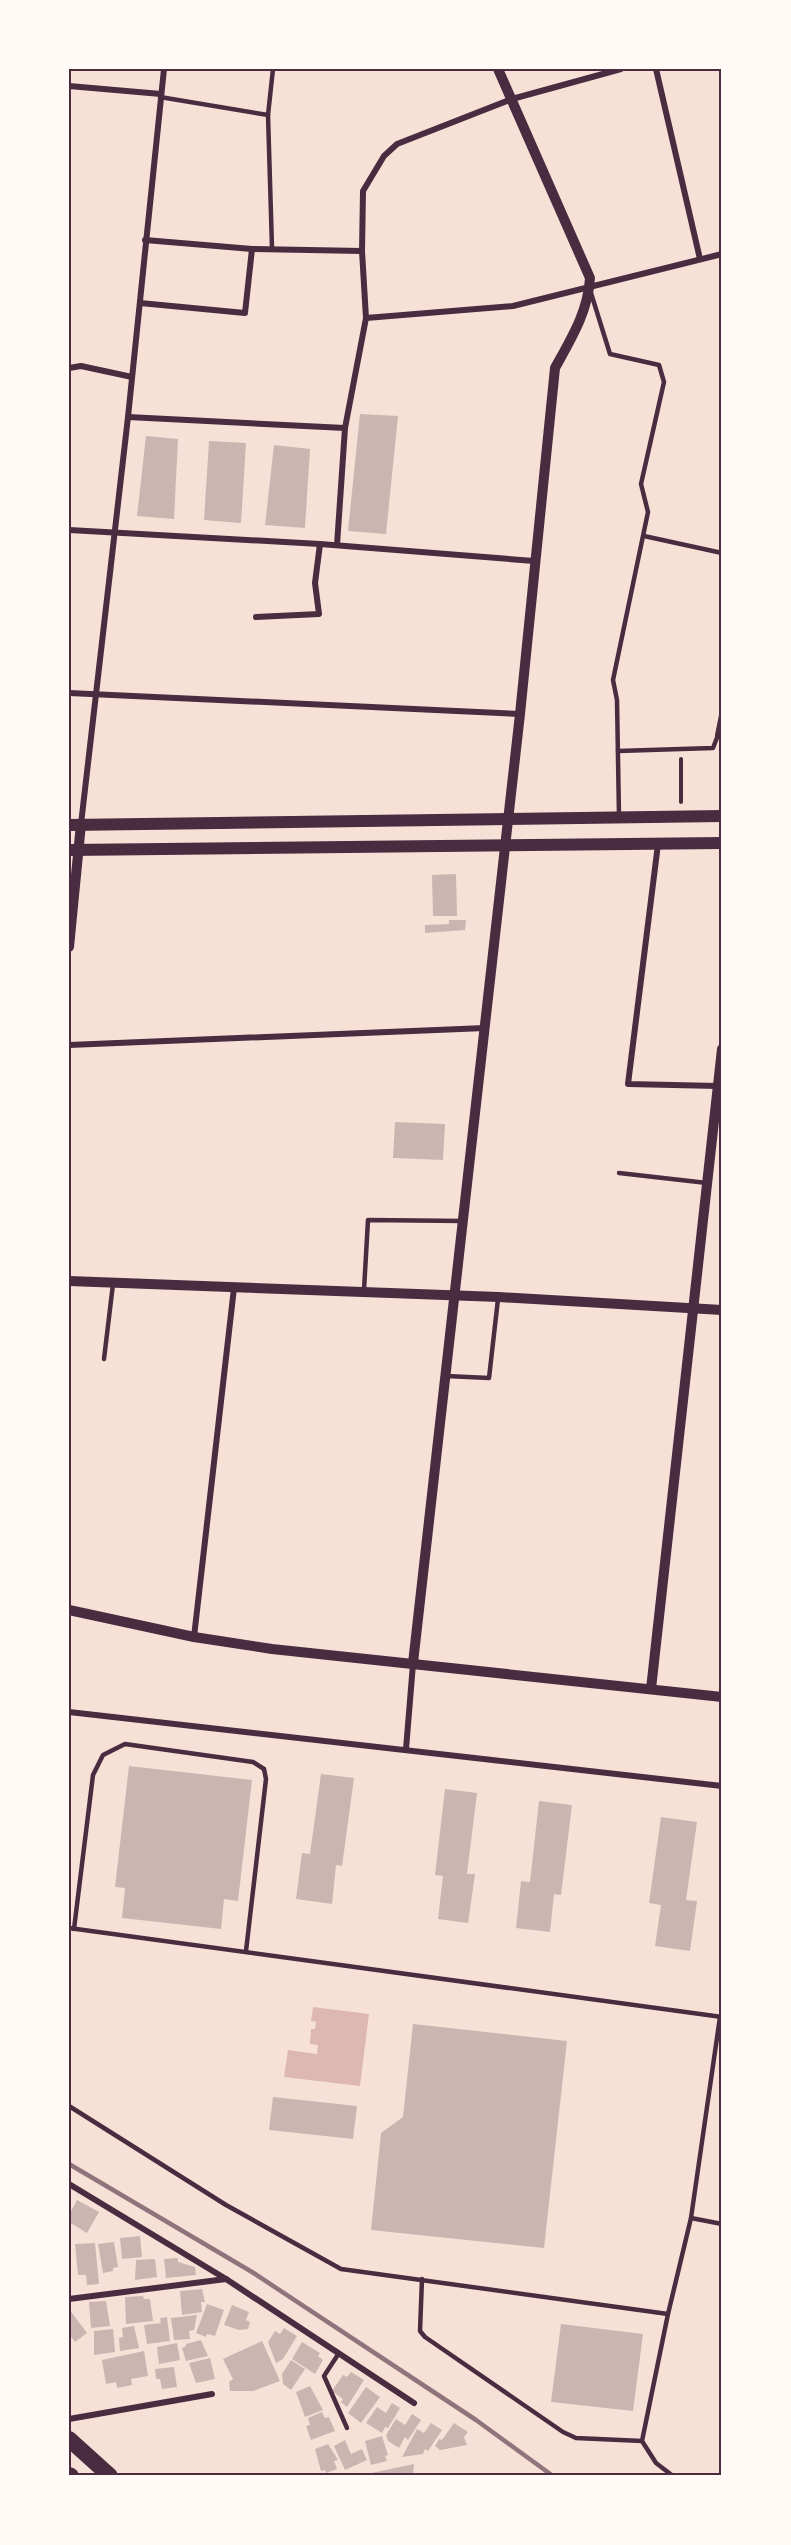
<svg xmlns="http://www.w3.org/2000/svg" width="791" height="2545" viewBox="0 0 791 2545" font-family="Mulish,sans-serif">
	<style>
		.water { fill: #dcb8b0 }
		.building { fill: #ccb4b1 }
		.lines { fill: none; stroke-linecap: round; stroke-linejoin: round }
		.path { stroke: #4a2c40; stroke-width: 4 }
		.service { stroke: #4a2c40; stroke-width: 4.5 }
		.minor { stroke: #4a2c40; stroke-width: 6 }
		.tertiary { stroke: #4a2c40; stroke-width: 10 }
		.secondary { stroke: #4a2c40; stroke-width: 12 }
		.trunk { stroke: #4a2c40; stroke-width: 16 }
		.rail { stroke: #8f747c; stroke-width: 4.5 }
		.neatline { fill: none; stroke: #4a2c40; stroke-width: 2 }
	</style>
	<rect width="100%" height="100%" fill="#f7e1d7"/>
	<polygon class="water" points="313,2007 369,2014 360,2086 284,2077 288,2050 317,2054 318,2045 310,2044 311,2029 315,2029 316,2022 311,2021"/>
	<g class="building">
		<polygon points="360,414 398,416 386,534 348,531"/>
		<polygon points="146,436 178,439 174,519 137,516"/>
		<polygon points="209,441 246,443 241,523 204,520"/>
		<polygon points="274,445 310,449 305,528 265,525"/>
		<polygon points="456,874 457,916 433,916 432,875"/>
		<polygon points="449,920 466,920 465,930 425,933 425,925 449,924"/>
		<polygon points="395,1122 445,1124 443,1160 393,1158"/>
		<polygon points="129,1766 252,1780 238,1901 224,1899 221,1929 122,1918 125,1888 115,1887"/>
		<polygon points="321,1774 354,1778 342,1866 336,1865 332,1904 296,1899 302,1853 310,1854"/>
		<polygon points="445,1789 477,1793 467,1874 475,1874 468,1923 438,1919 443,1876 435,1875"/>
		<polygon points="539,1801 572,1805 561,1895 554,1894 550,1932 516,1928 521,1881 530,1882"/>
		<polygon points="661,1817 697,1822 686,1900 697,1901 690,1951 655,1946 661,1905 649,1903"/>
		<polygon points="413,2024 567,2041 544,2248 371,2230 381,2133 403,2117"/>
		<polygon points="273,2097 357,2106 353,2139 269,2130"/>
		<polygon points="77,2200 99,2212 87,2233 69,2222 69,2215"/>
		<polygon points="140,2236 142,2257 122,2259 120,2238"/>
		<polygon points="114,2242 118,2267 113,2268 113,2271 103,2273 98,2244"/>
		<polygon points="95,2243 99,2284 87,2285 86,2275 78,2275 75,2244"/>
		<polygon points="178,2258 178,2262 195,2267 196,2275 166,2278 164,2259"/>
		<polygon points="155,2259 157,2277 135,2280 136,2260"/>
		<polygon points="202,2289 205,2302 201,2302 202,2312 182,2315 180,2291"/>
		<polygon points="143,2296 144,2299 150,2299 153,2321 126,2324 125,2297"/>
		<polygon points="106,2301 110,2326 91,2328 89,2302"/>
		<polygon points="207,2304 224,2310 215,2336 207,2334 206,2337 196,2333"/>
		<polygon points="232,2305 249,2312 246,2320 250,2322 248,2329 239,2330 224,2325"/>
		<polygon points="69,2309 87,2333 75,2342 69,2334"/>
		<polygon points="197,2315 194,2330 189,2331 190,2339 174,2340 171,2318"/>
		<polygon points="167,2317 170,2341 147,2344 144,2325 161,2323 160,2318"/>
		<polygon points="561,2324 643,2334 633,2411 551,2402"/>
		<polygon points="134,2326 139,2348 120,2351 119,2338 123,2337 122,2328"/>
		<polygon points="284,2328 297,2336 283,2359 276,2363 268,2342 275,2331 280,2334"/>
		<polygon points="113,2329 115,2352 94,2355 94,2331"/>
		<polygon points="201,2340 208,2356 186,2361 182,2348 186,2346 186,2344"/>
		<polygon points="262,2341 280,2381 253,2391 230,2391 229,2382 233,2379 223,2359"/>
		<polygon points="302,2342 320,2353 318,2356 323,2360 315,2374 292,2359"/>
		<polygon points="177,2343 180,2360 159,2364 157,2347"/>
		<polygon points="144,2351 148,2376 131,2379 132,2385 117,2388 116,2382 106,2384 102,2360"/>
		<polygon points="210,2358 215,2379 196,2383 189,2363"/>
		<polygon points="291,2360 305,2369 291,2390 283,2384 282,2374"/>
		<polygon points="174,2367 177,2387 162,2389 160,2379 156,2379 155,2369"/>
		<polygon points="351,2372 364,2380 347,2407 341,2402 343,2399 332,2391 343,2375 347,2377"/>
		<polygon points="310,2386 323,2410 305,2417 296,2392"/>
		<polygon points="366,2387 380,2397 361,2423 348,2413"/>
		<polygon points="392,2403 400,2408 388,2428 385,2427 382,2433 366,2423 377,2407 386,2413"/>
		<polygon points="322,2412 325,2418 329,2417 335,2431 311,2440 306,2426 310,2425 308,2418"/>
		<polygon points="412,2414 421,2420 408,2440 405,2437 399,2448 388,2441 386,2435 396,2419 405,2425"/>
		<polygon points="431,2423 442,2430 428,2451 425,2449 423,2454 402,2457 417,2429 424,2433"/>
		<polygon points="454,2423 468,2432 464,2437 467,2445 440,2450 435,2446 439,2439 442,2440"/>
		<polygon points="382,2436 388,2455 385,2456 387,2461 371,2465 365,2441"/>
		<polygon points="345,2440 351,2454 362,2449 367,2460 345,2470 334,2446"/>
		<polygon points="328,2444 338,2460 334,2461 337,2469 326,2473 325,2470 321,2471 315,2449"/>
		<polygon points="414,2464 413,2476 362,2476 362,2475"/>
	</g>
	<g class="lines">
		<polyline class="path" points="681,802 681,759"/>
		<g class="service">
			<polyline points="160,97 268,115"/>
			<polyline points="272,248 268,115 273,69"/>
			<polyline points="591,293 610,354 659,365 664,382 641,484 648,512 613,680 617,700 619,816"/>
			<polyline points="644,536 722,553"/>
			<polyline points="618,751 713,748 718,735"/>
			<polyline points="619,1173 707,1183"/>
			<polyline points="364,1290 368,1220 463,1221"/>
			<polyline points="104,1359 113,1284"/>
			<polyline points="446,1376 489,1378 498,1299"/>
			<polyline points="69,1928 722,2017"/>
			<polyline points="74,1929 93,1775 103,1755 125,1744 253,1762 264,1769 266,1779 246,1951"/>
			<polyline points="69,2106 226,2205 341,2269 668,2314"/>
			<polyline points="691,2218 722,2224"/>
			<polyline points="422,2279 420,2331 425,2337 563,2432 576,2438 642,2441"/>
			<polyline points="339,2353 324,2376 347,2428"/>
			<polyline points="673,2476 656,2463 642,2441 668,2314 691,2218 720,2017"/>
		</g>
		<g class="minor">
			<polyline points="656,69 700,259"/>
			<polyline points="69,86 161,94"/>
			<polyline points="145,240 252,249 362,251"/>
			<polyline points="140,303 245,313 252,249"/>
			<polyline points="366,318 513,306 722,254"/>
			<polyline points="69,368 81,366 132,377"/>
			<polyline points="128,417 345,428"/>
			<polyline points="69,530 320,544 534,561"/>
			<polyline points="337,545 345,428 366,318 362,251 363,191 384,156 397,144 512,99 621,69"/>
			<polyline points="256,617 319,614 315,583 320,544"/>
			<polyline points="69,693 520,714"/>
			<polyline points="718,735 722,715"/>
			<polyline points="81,824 128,417 164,69"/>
			<polyline points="658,844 628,1084 718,1086"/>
			<polyline points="69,1045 485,1028"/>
			<polyline points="194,1637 234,1288"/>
			<polyline points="69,1712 722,1786"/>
			<polyline points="406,1749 413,1664"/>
			<polyline points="69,2184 226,2279"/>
			<polyline points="69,2299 226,2279 414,2403"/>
			<polyline points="69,2419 212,2394"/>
		</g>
		<g class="tertiary">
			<polyline points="69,947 81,824"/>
			<polyline points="69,1281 499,1297 722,1310"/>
			<polyline points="69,1610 194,1637 272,1649 722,1697"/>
			<path d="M413 1663 520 714 555 368C571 339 588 312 590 278L498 69"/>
			<polyline points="651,1689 722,1049"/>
		</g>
		<g class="secondary">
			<polyline points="69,825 722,816"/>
			<polyline points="69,850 722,843"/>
		</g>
		<g class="trunk">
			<polyline points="69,2439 110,2476"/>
			<polyline points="69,2475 71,2476"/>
		</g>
		<polyline class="rail" points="69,2164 252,2272 476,2420 553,2476"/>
	</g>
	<rect width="791" height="2545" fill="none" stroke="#fffaf5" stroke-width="141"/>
	<rect x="70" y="70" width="650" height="2404" class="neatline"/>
</svg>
